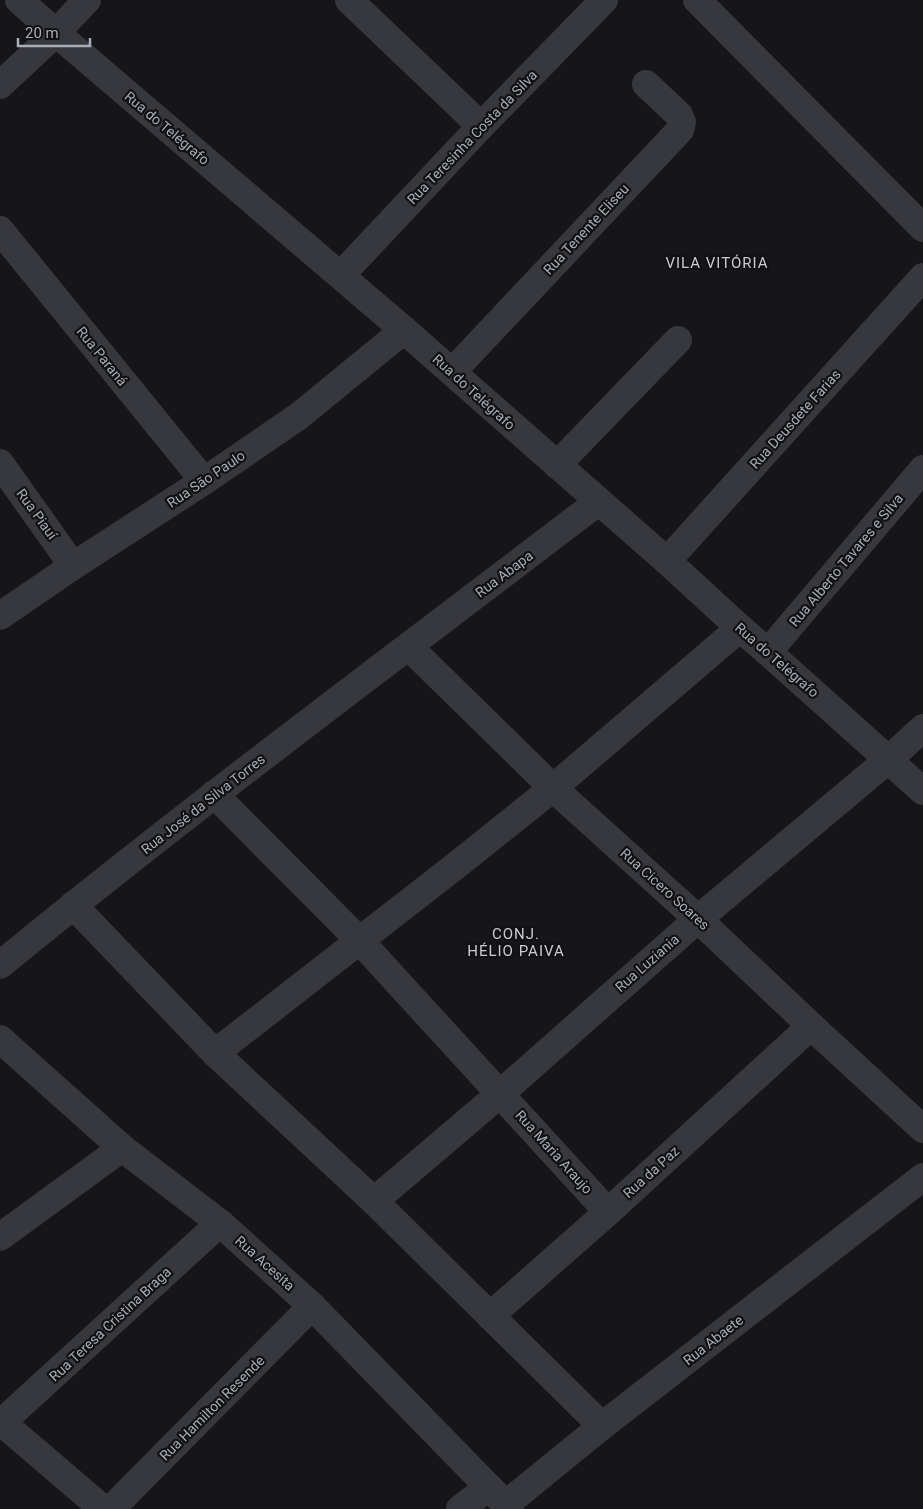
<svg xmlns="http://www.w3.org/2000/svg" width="923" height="1509" viewBox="0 0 923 1509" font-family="Roboto,sans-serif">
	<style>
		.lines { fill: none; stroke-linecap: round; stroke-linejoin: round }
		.minor { stroke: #37383d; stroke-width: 28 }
		.labels { text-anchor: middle; stroke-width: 4.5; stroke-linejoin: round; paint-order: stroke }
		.street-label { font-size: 14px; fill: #a8adb8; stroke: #111113 }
		.neighbourhood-label { font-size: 15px; letter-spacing: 1px; fill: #c9ccd4; stroke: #111113 }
	</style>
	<rect width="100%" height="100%" fill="#161618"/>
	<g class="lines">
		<g class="minor">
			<polyline points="19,0 56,33 404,330 667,561 740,628 768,652 923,791"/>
			<polyline points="349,0 481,126"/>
			<polyline points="697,0 923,228"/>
			<polyline points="0,85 56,33 87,0"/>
			<polyline points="0,230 204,481"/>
			<polyline points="341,275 481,126 604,0"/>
			<polyline points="452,372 680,130 682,122 679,115 646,84"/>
			<polyline points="0,463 73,566"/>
			<polyline points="557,465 678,340"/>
			<polyline points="667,561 923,277"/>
			<polyline points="0,616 73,566 204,481 299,416 404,330"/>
			<polyline points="409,647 553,788 698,919 811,1026 923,1129"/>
			<polyline points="768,652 923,469"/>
			<polyline points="214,794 360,941 608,1212"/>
			<polyline points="73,905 215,1053 374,1201 602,1426"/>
			<path d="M0 965C195 805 398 655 598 502"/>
			<polyline points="0,1039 122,1148 220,1223 312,1306 510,1509"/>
			<polyline points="215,1053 458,864 553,788 740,628"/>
			<polyline points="374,1201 501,1093 698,919 889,759 923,728"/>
			<polyline points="0,1237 122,1148"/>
			<polyline points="490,1316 608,1212 811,1026"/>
			<polyline points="0,1421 103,1509"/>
			<polyline points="0,1424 220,1223"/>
			<polyline points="505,1505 602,1426 923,1177"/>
			<polyline points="111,1509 312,1306"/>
			<polyline points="460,1509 489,1487"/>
		</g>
	</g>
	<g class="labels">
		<g class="street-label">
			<text transform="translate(167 128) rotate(40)" y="5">Rua do Telégrafo</text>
			<text transform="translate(472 137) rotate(-46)" y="5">Rua Teresinha Costa da Silva</text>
			<text transform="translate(586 229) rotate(-47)" y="5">Rua Tenente Eliseu</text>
			<text transform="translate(102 356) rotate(51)" y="5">Rua Paraná</text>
			<text transform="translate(474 392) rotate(42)" y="5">Rua do Telégrafo</text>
			<text transform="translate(795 419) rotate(-48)" y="5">Rua Deusdete Farias</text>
			<text transform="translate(206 479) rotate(-34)" y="5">Rua São Paulo</text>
			<text transform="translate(37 514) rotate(54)" y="5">Rua Piauí</text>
			<text transform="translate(846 560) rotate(-50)" y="5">Rua Alberto Tavares e Silva</text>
			<text transform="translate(504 574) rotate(-37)" y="5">Rua Abapa</text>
			<text transform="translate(777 660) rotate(41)" y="5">Rua do Telégrafo</text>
			<text transform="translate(203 804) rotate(-38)" y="5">Rua José da Silva Torres</text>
			<text transform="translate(665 889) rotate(42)" y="5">Rua Cicero Soares</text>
			<text transform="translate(647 963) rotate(-41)" y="5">Rua Luziania</text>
			<text transform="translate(554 1152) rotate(48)" y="5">Rua Maria Araujo</text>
			<text transform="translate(651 1172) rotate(-42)" y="5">Rua da Paz</text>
			<text transform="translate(265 1263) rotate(42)" y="5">Rua Acesita</text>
			<text transform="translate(110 1324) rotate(-43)" y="5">Rua Teresa Cristina Braga</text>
			<text transform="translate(713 1340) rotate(-38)" y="5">Rua Abaete</text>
			<text transform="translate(212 1408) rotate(-45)" y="5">Rua Hamilton Resende</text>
		</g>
		<g class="neighbourhood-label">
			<text x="717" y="268">VILA VITÓRIA</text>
			<text x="516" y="939">CONJ.<tspan x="516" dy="17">HÉLIO PAIVA</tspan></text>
		</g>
	</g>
	<path d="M18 38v8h72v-8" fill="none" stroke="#a8adb8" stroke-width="2.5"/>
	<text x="25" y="38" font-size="15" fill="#a8adb8" stroke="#111113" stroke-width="4" paint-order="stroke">20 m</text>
</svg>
